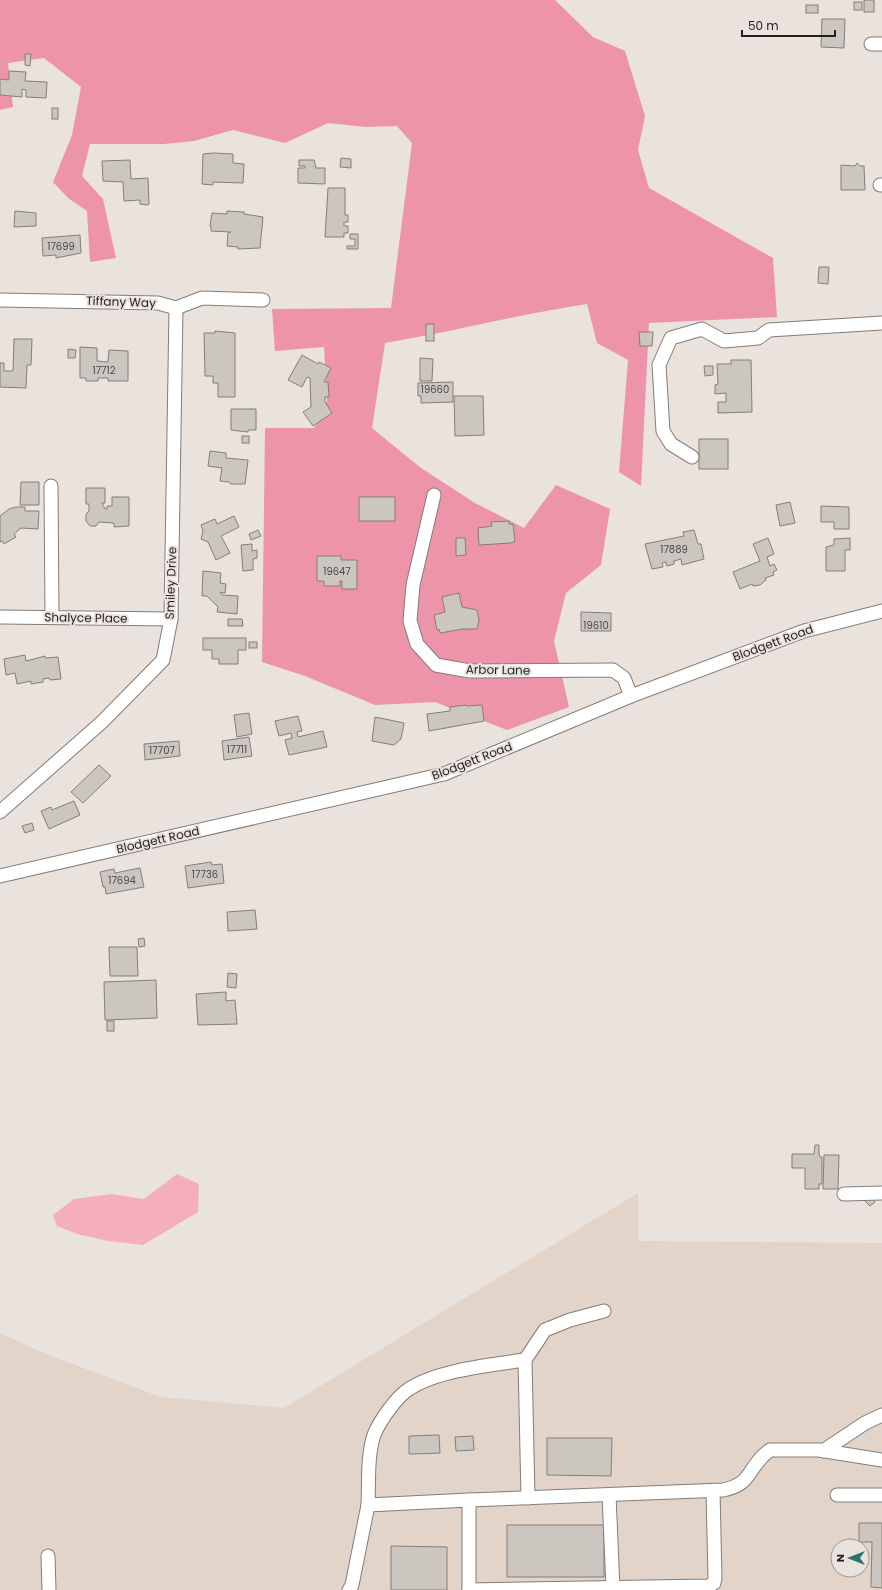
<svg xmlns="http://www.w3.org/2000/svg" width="882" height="1590" viewBox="0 0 882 1590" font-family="Poppins,sans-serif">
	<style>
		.built { fill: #e3d4ca; fill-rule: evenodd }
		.green { fill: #f5aebe }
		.forest { fill: #ee94aa }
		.building { fill: #cbc7c0; stroke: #837f78 }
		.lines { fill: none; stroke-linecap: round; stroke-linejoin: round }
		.minor-casing { stroke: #837c77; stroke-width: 15 }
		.minor { stroke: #fff; stroke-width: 13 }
		.labels { text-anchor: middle; stroke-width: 4; stroke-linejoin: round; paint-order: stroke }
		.number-label { font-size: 10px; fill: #4c4946 }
		.street-label { font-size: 12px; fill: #221f1d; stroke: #eae2dc }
	</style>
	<rect width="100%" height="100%" fill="#eae2dc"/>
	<path class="built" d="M638 1193V1241L882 1243V1590H0V1333L46 1354 161 1397 284 1408ZM838 1546H862V1570H838Z"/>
	<polygon class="green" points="177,1174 199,1184 198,1212 143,1245 108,1241 77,1234 57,1226 53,1215 74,1199 112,1194 144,1199"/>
	<path class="forest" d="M0 0H555L593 37 625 51 645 116 638 150 649 188 773 258 777 317 649 323 641 486 619 472 628 360 597 343 587 304C519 314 453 332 385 343L372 428 421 468 475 503 524 528 556 485 610 509 601 565 566 593 554 641 569 707 507 730 435 702 375 705 305 676 262 662 265 428H314L327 401 324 347 275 351 272 309 391 308 412 143 397 126 366 127 328 123 285 143 233 130 194 141 164 144H90L82 176 103 199 116 258 90 262 87 211 68 198 53 182 72 135 81 87 44 58 8 63 13 107 0 110Z"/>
	<g class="building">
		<rect x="864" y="0" width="10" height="12"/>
		<rect x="854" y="2" width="8" height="8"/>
		<rect x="806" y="5" width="12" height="8"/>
		<polygon points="822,19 845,19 844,48 821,47"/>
		<polygon points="25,54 31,54 30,66 25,65"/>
		<polygon points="9,71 26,72 25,81 47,82 46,98 26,97 26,90 22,89 22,97 0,95 0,79 9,80"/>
		<rect x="52" y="108" width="6" height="11"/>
		<polygon points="213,153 233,154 233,163 244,164 243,183 213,182 213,185 202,184 203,154"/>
		<polygon points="341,158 351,159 351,168 340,167"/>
		<polygon points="130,160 131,179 148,178 149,204 147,205 140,204 140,200 124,201 123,182 103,181 102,161"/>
		<polygon points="299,160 314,160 316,168 325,168 325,184 298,183 298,168 305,168 305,166 299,166"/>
		<polygon points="857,163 860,166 864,166 865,190 841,190 841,165 855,166"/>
		<polygon points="328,188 345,188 345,215 348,215 348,222 344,222 344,226 348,226 348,233 344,233 344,237 325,237"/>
		<polygon points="15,211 36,213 36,226 14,227"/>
		<polygon points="227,211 244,212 244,214 263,217 260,248 238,249 238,247 227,246 228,233 231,232 211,231 211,226 210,226 212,213 227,214"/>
		<polygon points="350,234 358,234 358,249 347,249 347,246 355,246 355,239 350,239"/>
		<polygon points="80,235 81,253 56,258 56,255 43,256 42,238"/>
		<polygon points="819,267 829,267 828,284 818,283"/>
		<rect x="426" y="324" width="8" height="17"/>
		<polygon points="215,331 235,333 235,397 218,397 218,383 213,383 213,376 205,376 204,333 215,333"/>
		<polygon points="639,332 653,332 652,346 640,346"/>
		<polygon points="14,339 32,339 31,365 27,365 26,388 0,387 0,363 4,363 4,371 13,371"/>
		<polygon points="80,347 97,348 97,361 108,362 109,350 128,351 128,381 108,381 108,378 98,378 98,381 86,381 86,378 80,378"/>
		<polygon points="68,349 76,350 75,358 68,358"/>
		<polygon points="302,355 318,364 319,362 331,368 324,382 328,382 329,397 325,397 325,402 332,413 313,426 303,412 311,407 310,378 307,377 302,387 288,380"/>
		<polygon points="420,358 433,359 432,381 420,381"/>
		<polygon points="731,360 751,360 752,412 718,413 718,402 726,402 726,393 715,394 715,385 718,384 717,364 731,364"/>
		<polygon points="704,366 713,366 713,375 705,376"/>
		<polygon points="453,382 453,402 421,403 421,396 418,396 418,383"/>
		<polygon points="454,396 483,396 484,435 455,436"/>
		<polygon points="231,409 256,409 256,430 248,430 248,432 231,430"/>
		<rect x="242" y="436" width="7" height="7"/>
		<rect x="699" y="439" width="29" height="30"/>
		<polygon points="210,451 226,453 226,458 248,460 245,484 231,484 229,482 220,481 222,468 208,466"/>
		<polygon points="21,482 39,482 39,505 20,505"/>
		<polygon points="86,488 105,488 105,503 102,503 105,509 107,509 107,506 112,506 112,497 129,497 129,526 114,527 114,523 99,522 96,526 90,526 86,521 86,514 89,511 89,504 86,504"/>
		<rect x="359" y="497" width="36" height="24"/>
		<polygon points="790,502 795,523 780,526 776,505"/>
		<polygon points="821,506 849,507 849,529 834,529 834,522 821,522"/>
		<polygon points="16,507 25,507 25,511 39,511 38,529 21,528 14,534 16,537 4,544 2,541 0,542 0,516 9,509"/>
		<polygon points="234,516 239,527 221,536 230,553 216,560 208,542 201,539 203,531 201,525 215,519 217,524"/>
		<polygon points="509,521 509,524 513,524 515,541 511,543 479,545 478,528 492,526 491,522"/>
		<polygon points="258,530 261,536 251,540 249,534"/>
		<polygon points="694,530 698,544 701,544 704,559 682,565 681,559 674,561 674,564 667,566 666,562 662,563 663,567 652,569 645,544 684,536 683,532"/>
		<polygon points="456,538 465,538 466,555 456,556"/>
		<polygon points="768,538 774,554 767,557 770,566 774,564 777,570 773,572 774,575 765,578 766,580 760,585 753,586 752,584 740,589 733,572 760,561 753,544"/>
		<polygon points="850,538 850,550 845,550 845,571 826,571 826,547 834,545 834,539"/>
		<polygon points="252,544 252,551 257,550 257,558 253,559 253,570 243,571 241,545"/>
		<polygon points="317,556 341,556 341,560 357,560 357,589 342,589 342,581 340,581 340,586 324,586 324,581 317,581"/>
		<polygon points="203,571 221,573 220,583 226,584 225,593 220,592 222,595 238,596 237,614 217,612 218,607 207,596 202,596"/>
		<polygon points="459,593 462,607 477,610 479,620 477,629 463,629 440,633 439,629 437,630 434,615 445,612 442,597"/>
		<polygon points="581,612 611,613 611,631 581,631"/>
		<polygon points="228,619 242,619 243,626 228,626"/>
		<polygon points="203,638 246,638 246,650 238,650 238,664 219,664 219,659 212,659 212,650 203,650"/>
		<rect x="249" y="642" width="8" height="6"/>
		<polygon points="25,655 26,661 45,656 45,658 58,657 61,679 50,680 49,678 43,679 43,682 31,684 31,681 17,684 15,673 6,675 4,659"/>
		<polygon points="466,705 466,706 482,705 484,721 429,731 427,714 450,711 450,707"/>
		<polygon points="249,713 252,734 237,737 234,715"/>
		<polygon points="298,716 302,731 297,732 298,737 323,731 327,747 289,755 285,740 292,738 291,733 279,736 275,721"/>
		<polygon points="375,717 404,723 401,739 394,745 372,741"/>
		<polygon points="249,737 252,756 224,760 222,741"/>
		<polygon points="179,741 180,756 145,760 144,744"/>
		<polygon points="99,765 111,776 83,803 71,792"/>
		<polygon points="74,801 80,815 49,829 41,811 51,807 52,810"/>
		<polygon points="32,823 34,830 25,833 22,826"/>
		<polygon points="211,862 212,865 222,864 224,883 188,888 185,866"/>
		<polygon points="140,868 144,887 106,894 105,887 103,887 100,872 114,869 115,873"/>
		<polygon points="255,910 257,929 228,931 227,912"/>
		<polygon points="144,938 145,946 139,947 138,939"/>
		<polygon points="109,947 137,947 138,976 110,976"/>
		<polygon points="228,973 237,974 236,988 227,987"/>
		<polygon points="156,980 157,1018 105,1020 104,982"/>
		<polygon points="226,992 226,1001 235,1000 237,1024 198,1025 196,994"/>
		<rect x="107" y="1021" width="7" height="10"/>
		<polygon points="815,1145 819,1145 819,1154 820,1157 822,1157 822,1184 819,1184 819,1189 805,1189 805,1168 792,1168 792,1154 814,1154"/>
		<polygon points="824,1155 839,1155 838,1189 823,1189"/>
		<polygon points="869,1196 875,1202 870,1206 864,1200"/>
		<polygon points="439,1435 440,1453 409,1454 409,1436"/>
		<polygon points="473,1436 474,1450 456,1451 455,1437"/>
		<polygon points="547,1438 612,1438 611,1476 547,1475"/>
		<polygon points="859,1523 882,1523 882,1588 871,1587 872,1542 859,1542"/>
		<rect x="507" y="1525" width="97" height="52"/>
		<polygon points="391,1546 447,1547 447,1590 391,1590"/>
	</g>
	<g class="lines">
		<g class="minor-casing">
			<g id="minor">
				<polyline points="871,44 882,44"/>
				<polyline points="880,185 882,185"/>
				<polyline points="0,300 158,303 176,308 202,298 263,300"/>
				<polyline points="692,457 671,444 663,431 659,365 671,338 702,329 724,341 758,338 769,330 882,323"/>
				<polyline points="51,486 52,617"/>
				<polyline points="434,495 413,585 410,621 417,644 436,665 470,671 613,670 624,678 631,696"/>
				<polyline points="0,617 171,619"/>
				<polyline points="0,812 102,722 163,660 171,619 176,308"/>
				<polyline points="0,876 444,774 631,696 804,631 882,611"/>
				<polyline points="844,1194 882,1193"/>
				<polyline points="823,1451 865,1423 882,1415"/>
				<polyline points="609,1495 613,1588"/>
				<polyline points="837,1495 882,1495"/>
				<polyline points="528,1498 525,1360 545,1330 570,1320 604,1311"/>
				<path d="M469 1500 723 1490C754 1484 747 1466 770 1450H819L882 1460"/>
				<polyline points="48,1556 49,1590"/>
				<polyline points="349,1590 352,1585 368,1505"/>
				<path d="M469 1590V1500L368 1505C369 1483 367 1456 374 1435 379 1422 397 1396 409 1389 438 1370 491 1365 525 1360"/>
				<polyline points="469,1590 709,1586 714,1583 715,1578 713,1491"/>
			</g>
		</g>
		<use href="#minor" class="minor"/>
	</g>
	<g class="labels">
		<g class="number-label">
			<text x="61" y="250">17699</text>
			<text x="104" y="374">17712</text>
			<text x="435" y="393">19660</text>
			<text x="674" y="553">17889</text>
			<text x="337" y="575">19647</text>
			<text x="596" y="629">19610</text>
			<text x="237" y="753">17711</text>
			<text x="162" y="754">17707</text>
			<text x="205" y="878">17736</text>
			<text x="122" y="884">17694</text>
		</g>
		<g class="street-label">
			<text transform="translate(121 302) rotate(2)" y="4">Tiffany Way</text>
			<text transform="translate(171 583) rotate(-88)" y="4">Smiley Drive</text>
			<text transform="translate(86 618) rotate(1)" y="4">Shalyce Place</text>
			<text transform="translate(773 643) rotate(-20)" y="4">Blodgett Road</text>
			<text transform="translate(498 670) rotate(1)" y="4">Arbor Lane</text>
			<text transform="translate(472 761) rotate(-21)" y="4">Blodgett Road</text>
			<text transform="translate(158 840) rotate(-13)" y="4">Blodgett Road</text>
		</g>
	</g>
	<g transform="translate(850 1558) rotate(270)"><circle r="19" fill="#eae2dc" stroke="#9a9490"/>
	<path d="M0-3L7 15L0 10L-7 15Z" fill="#2c736a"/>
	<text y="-6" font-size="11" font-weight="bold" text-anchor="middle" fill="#221f1d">N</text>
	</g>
	<path d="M742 30v6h93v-6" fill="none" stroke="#221f1d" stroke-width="2"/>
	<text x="748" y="30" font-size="12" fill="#221f1d" stroke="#eae2dc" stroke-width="3" paint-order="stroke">50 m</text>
</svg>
